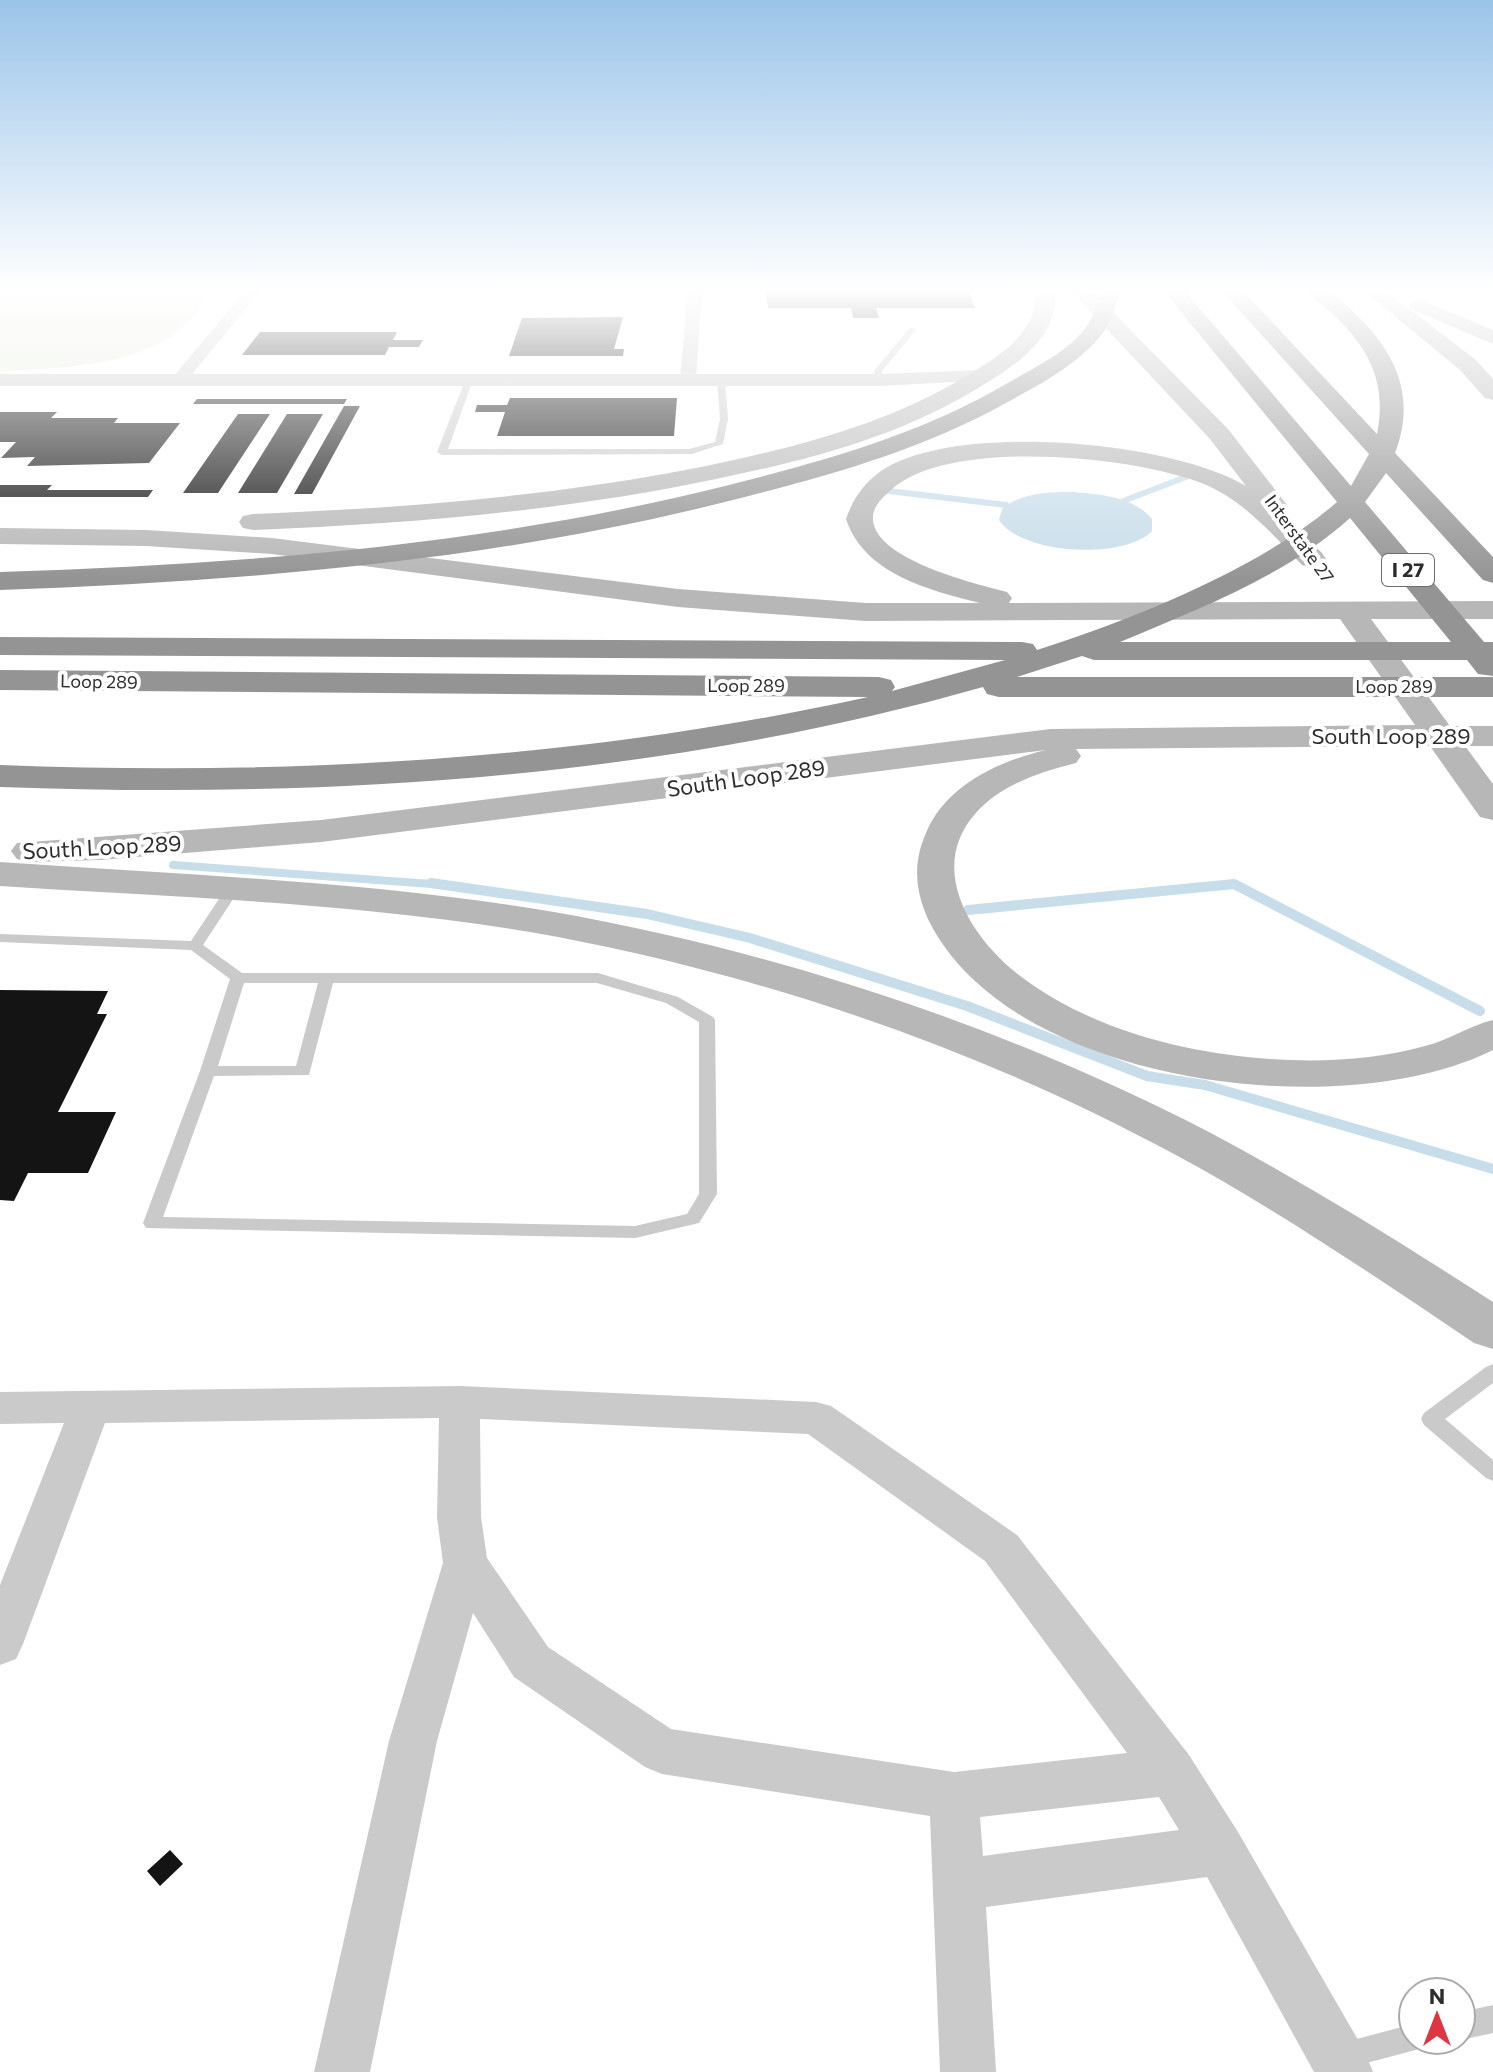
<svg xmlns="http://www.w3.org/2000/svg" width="1493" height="2072" viewBox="0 0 1493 2072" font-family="Commissioner,sans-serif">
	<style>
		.green { fill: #e4ebdb }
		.water { fill: #c8ddea }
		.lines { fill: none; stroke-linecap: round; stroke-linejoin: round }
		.stream-far2 { stroke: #c8ddea; stroke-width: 6 }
		.stream-far1 { stroke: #c8ddea; stroke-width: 8 }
		.stream { stroke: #c8ddea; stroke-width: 10 }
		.building { fill: #141414 }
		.service { fill: #cacaca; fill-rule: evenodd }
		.minor { fill: #cacaca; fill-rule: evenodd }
		.tertiary { fill: #cacaca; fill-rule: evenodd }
		.secondary { fill: #b7b7b7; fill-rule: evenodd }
		.motorway { fill: #949494; fill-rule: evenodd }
		.labels { text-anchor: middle; stroke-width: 8; stroke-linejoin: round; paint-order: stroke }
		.far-street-label { font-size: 18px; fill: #2d2d2d; stroke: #fff }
		.shield { fill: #fff; stroke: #6c6c6c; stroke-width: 2 }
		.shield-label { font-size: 20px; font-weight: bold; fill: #2d2d2d }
		.street-label { font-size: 22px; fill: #2d2d2d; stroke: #fff }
	</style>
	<rect width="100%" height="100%" fill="#fff"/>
	<path class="green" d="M0 290H83L204 297V300C171 367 64 368 0 371Z"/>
	<path class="water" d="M1071 492C1098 494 1133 496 1152 519V531C1124 560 1022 555 999 520L1002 509C1021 493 1047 492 1071 492Z"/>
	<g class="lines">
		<g class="stream-far2">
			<polyline points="889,491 1006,505"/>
			<polyline points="1123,501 1186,477"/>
		</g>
		<g class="stream-far1">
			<polyline points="173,865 445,885"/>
			<polyline points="1221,885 1236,885"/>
		</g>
		<g class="stream">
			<polyline points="431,883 647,914 750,938 967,1006 1147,1076 1205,1085 1493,1169"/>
			<polyline points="968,910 1234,884 1480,1011"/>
		</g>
	</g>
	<g class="building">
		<polygon points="766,290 968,290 975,308 876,308 879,318 853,318 851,308 768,308"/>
		<polygon points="623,317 614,349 624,349 623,356 509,356 522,318"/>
		<polygon points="260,332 397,332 393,340 423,340 419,347 389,347 385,355 242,355"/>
		<polygon points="510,398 677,398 674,436 497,436 505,412 475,412 477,405 507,405"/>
		<polygon points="197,399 347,399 344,404 193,404"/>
		<polygon points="344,406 360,406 312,494 294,494"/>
		<polygon points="0,412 57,412 51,418 118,418 114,423 180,423 149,463 27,466 35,457 1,458 16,442 0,442"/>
		<polygon points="238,414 270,414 218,493 183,493"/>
		<polygon points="287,414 323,414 277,493 238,493"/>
		<polygon points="0,485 52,485 47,490 153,490 148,497 0,497"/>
		<polygon points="0,990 108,991 97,1014 107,1014 58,1112 116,1112 88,1173 28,1173 14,1201 0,1200"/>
		<polygon points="170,1850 183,1864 160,1886 147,1871"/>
	</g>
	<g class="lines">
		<g class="service">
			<polygon points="910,327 917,329 882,371 883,382 877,382 874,371"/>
			<polygon points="721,377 725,379 728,419 723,444 692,454 442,455 437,452 466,378 473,380 448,449 689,449 715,442 720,419 717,379"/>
			<path d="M232 886 239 890 203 945 242 973H598L678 997 713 1017 715 1020 717 1194 699 1223 635 1238 146 1228 143 1223 200 1071 230 979 191 950 0 942V934L191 941 227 887ZM244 983H318L296 1066H218ZM333 983H597L666 1003 699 1022V1194L687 1214 635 1226 163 1217 214 1076 309 1075Z"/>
			<polygon points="1493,1364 1493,1383 1445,1419 1493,1460 1493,1481 1486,1478 1424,1425 1421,1419 1424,1413 1486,1367"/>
			<polygon points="1493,2005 1493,2033 1461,2040 1461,2012"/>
			<polygon points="1413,2024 1413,2040 1426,2040 1423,2048 1344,2069 1334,2065 1330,2055 1334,2045"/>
		</g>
		<g class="minor">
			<polygon points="246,290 261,290 185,383 173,383 173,377"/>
			<polygon points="688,290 702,290 696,379 688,384 680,379"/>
			<path d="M460 1386 816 1402 831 1406 1017 1535 1189 1755 1238 1832 1365 2052 1373 2072H1314L1207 1877 986 1907 996 2072H940L930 1816 662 1774 645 1767 514 1677 473 1613 437 1741 370 2072H314L389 1741 443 1563 437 1517 439 1418 105 1423 23 1644 16 1659 0 1665V1585L64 1423 0 1424V1392ZM480 1419 808 1434 985 1561 1127 1753 954 1772 671 1729 548 1647 487 1558 481 1517ZM1159 1797 1179 1830 983 1856 980 1817Z"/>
		</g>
		<polygon class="tertiary" points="984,370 991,372 994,376 991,380 880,386 0,386 0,374 880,374"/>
		<g class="secondary">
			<path d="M1036 290H1056C1058 337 1019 363 983 385 902 436 809 460 716 479 563 511 409 524 253 530L243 528 239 522 243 516 253 514C405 508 556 496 706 466 797 447 888 424 968 375 1002 354 1037 333 1036 290Z"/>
			<path d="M1070 290H1091L1228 429 1287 505 1280 512 1322 553 1326 559 1322 565 1312 568 1302 565C1273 535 1243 500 1204 484 1136 456 948 437 891 490 882 498 872 507 873 520 876 560 976 584 1007 592L1012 598 1009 603 1493 601V619H1371L1450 726H1493V746H1465L1493 784V820L1480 817 1430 746 1076 749 1081 756 1076 763C1040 772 1000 785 975 814 927 869 971 938 1019 975 1067 1012 1125 1034 1184 1047 1260 1063 1350 1067 1425 1046 1449 1040 1469 1026 1493 1020V1050C1346 1123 1043 1087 944 946 919 911 908 873 926 833 946 785 999 761 1046 750L321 842 99 860 30 862 17 859 11 851 17 843 321 820 1051 729 1415 725 1340 619 866 621 678 607 272 554 146 546 0 544V528L146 530 272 538 678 589 866 603H980C929 590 864 574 846 519 853 499 863 484 881 471 955 421 1172 441 1246 486L1210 439Z"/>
			<polygon points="1363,290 1385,290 1476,360 1493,379 1493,400 1485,398 1460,370"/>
			<polygon points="1418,299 1493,330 1493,344 1411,309 1408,305 1411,301"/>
			<path d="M0 862C185 875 371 881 554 912 780 952 1003 1026 1207 1131 1305 1183 1400 1242 1493 1302V1349L1474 1343C1376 1277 1278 1210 1174 1154 981 1050 772 978 558 937 374 903 186 898 0 886Z"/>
		</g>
		<g class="motorway">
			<path d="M1101 290H1121C1115 305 1112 321 1102 334 1078 365 1037 386 1004 404 921 450 828 476 737 499 495 561 249 581 0 590V572C246 564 490 545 729 485 824 461 921 434 1006 384 1033 368 1071 351 1088 324 1095 314 1097 301 1101 290Z"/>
			<path d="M1163 290H1184L1351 486 1369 454 1221 290H1242L1377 434C1387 384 1370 350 1335 316 1326 307 1315 300 1307 290H1329C1382 334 1422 381 1395 453L1493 557V583L1483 580 1386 473 1365 502 1484 642H1493V676L1478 674 1467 660H1094L1082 656 1017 677H1493V697H999L987 694 983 687C663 778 330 799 0 787V765C292 776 582 760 868 697L0 690V670L879 677 891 680 895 687 892 691 1005 660 0 655V637L1022 642 1033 644 1037 650C1134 619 1260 569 1337 502ZM1350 518 1451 642H1120C1198 609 1286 576 1350 518Z"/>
		</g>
	</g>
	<linearGradient id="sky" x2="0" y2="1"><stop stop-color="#9bc4e9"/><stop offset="0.5" stop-color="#fff"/><stop offset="1" stop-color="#fff" stop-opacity="0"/></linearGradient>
	<rect width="1493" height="580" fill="url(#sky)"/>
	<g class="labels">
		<g class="far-street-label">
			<text transform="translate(1299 539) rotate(54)" y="6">Interstate 27</text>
			<text transform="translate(99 682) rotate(1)" y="6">Loop 289</text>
			<text x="746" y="692">Loop 289</text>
			<text x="1394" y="693">Loop 289</text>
		</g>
		<rect class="shield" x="1382" y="554" width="52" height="32" rx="6"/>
		<g class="shield-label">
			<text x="1408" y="577">I 27</text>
		</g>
		<g class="street-label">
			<text x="1391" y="744">South Loop 289</text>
			<text transform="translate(746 778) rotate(-8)" y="8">South Loop 289</text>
			<text transform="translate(102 847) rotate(-3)" y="8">South Loop 289</text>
		</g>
	</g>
	<g transform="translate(1437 2016)"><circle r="38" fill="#ffffff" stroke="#ababab" stroke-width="2"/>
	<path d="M0-6L14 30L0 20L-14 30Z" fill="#df3542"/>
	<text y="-12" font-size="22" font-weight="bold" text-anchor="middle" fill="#2d2d2d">N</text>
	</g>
</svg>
